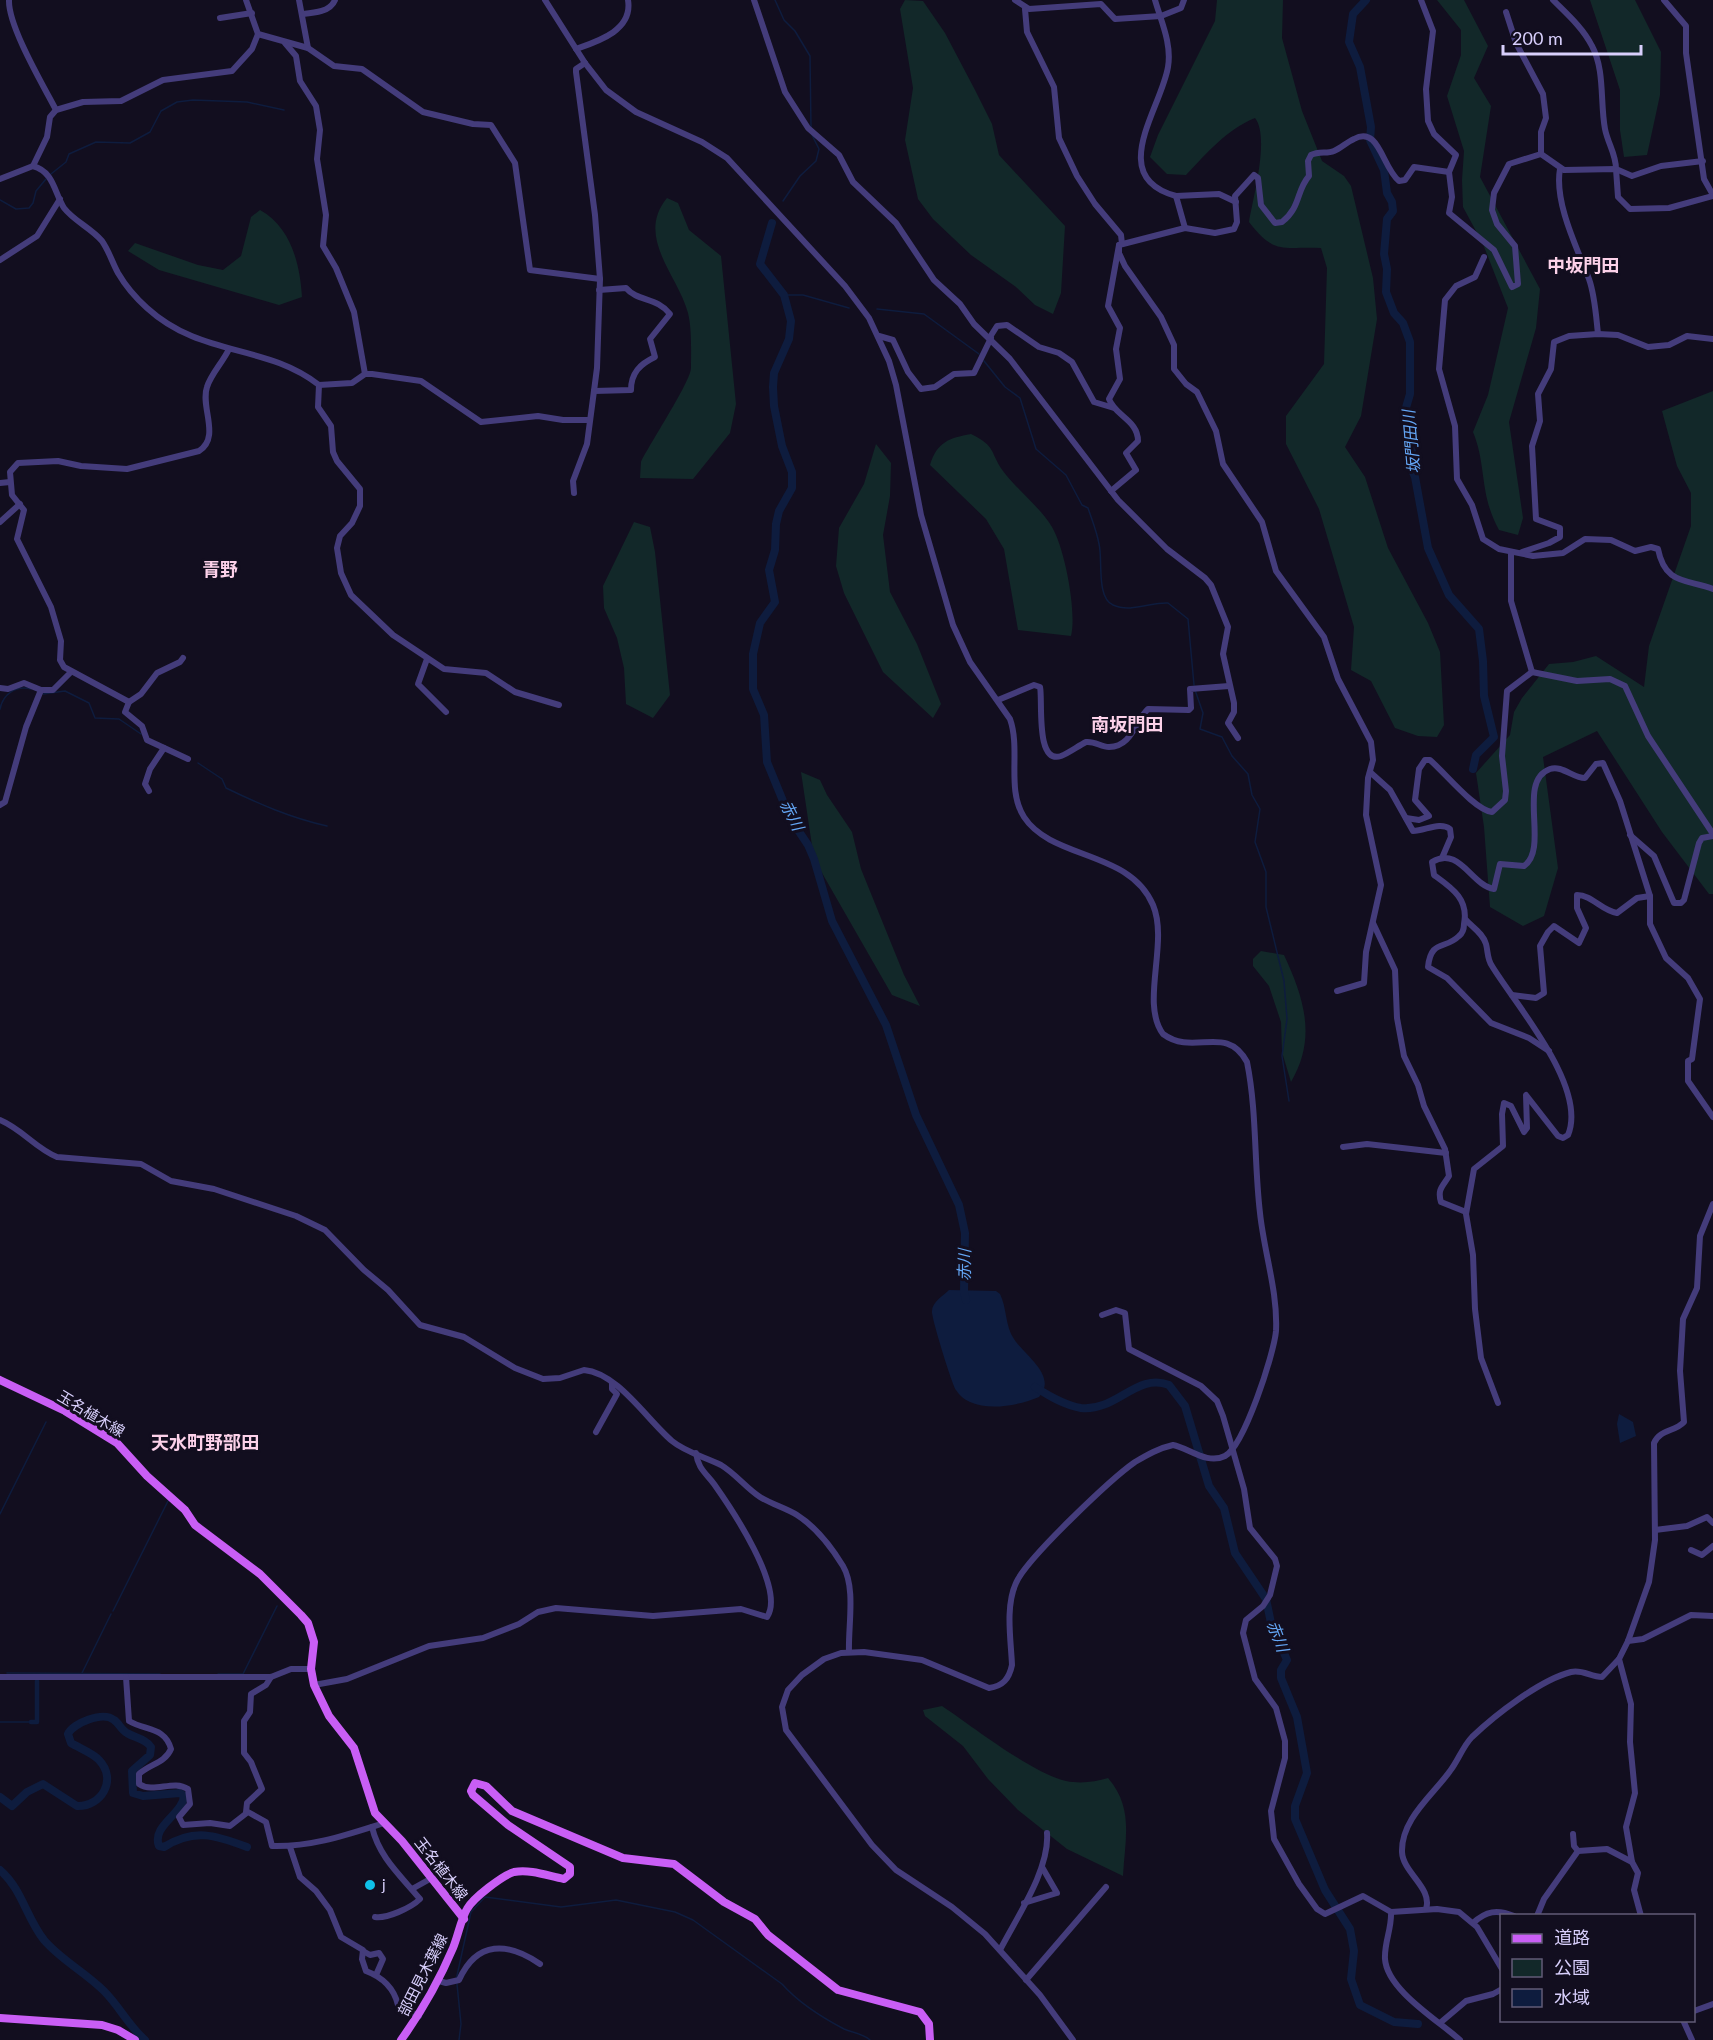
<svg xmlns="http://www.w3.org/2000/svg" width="1713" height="2040" viewBox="0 0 1713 2040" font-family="Lato,'Noto Sans JP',sans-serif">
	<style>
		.green { fill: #122829 }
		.water { fill: #0e1c3e }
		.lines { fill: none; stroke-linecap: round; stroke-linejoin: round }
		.stream { stroke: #0e1c3e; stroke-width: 1.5 }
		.canal { stroke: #0e1c3e; stroke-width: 4.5 }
		.river { stroke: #0e1c3e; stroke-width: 8 }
		.minor { stroke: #443c7b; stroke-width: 6 }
		.major { stroke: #c95ef5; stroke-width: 8 }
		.poi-dot { fill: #0fc0e8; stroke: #120e1f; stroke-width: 2 }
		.labels { text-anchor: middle; stroke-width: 6; stroke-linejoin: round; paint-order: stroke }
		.street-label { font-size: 15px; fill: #d8cffc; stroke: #120e1f }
		.poi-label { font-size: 15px; fill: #d8cffc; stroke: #120e1f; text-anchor: start }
		.water-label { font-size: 16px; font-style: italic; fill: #64a6f5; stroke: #120e1f }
		.quarter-label { font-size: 18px; font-weight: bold; fill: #fcd1e9; stroke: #120e1f }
	</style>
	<rect width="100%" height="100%" fill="#120e1f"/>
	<g class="green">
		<polygon points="905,0 923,1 945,33 975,90 992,124 999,155 1065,226 1061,293 1053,314 1035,305 1016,287 971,255 933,219 918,199 905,140 913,88 900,9"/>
		<path d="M1217 0H1283L1282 38 1302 111 1322 161 1344 176 1351 186 1373 278 1377 319 1361 416 1345 447 1365 477 1388 548 1428 623 1440 652 1444 725 1437 737 1418 736 1395 728 1371 681 1351 670 1354 627 1319 509 1286 444V416L1324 364 1327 268 1321 248C1283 246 1275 256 1249 222 1253 198 1270 137 1255 118 1226 130 1208 152 1186 175L1167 174 1150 157 1158 135 1215 21Z"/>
		<path d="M1437 0H1464L1488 46 1474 78 1491 106 1480 177 1540 289 1536 328 1509 422 1523 518 1518 535 1499 530C1479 494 1487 466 1473 432L1488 395 1508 308 1483 244 1463 207 1462 180 1464 151 1447 96 1461 55V30Z"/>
		<polygon points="1590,0 1635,0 1661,52 1660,95 1647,155 1624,157 1620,130 1620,90"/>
		<path d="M667 198 678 203 689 230 721 256 736 404 730 433 693 479 640 478 641 462C649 445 691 381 691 368 691 352 692 329 688 313 678 275 635 237 667 198Z"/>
		<path d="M260 210C291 227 300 264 302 297L279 305 159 270 128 251 135 243 198 265 223 270 241 256 251 217Z"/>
		<polygon points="1713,391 1713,894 1709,894 1662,832 1597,731 1543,757 1558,868 1544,916 1523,926 1490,907 1484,827 1476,773 1510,735 1514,712 1522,698 1549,664 1573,662 1596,656 1644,687 1649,646 1691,526 1691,493 1677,466 1662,411"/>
		<path d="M971 434C997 447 989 451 1003 471 1018 491 1040 507 1052 527 1065 549 1077 613 1071 636L1018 630 1004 549 986 519 930 465C937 442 949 438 971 434Z"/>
		<polygon points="876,444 891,463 890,496 883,535 890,592 917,644 941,704 933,718 883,672 844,593 836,566 839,528 864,484"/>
		<polygon points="634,522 650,527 655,552 670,695 653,718 626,704 624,668 617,638 604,608 603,586"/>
		<polygon points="801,772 820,780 827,795 852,832 861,869 904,975 920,1006 892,995 814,859"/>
		<path d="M1261 951 1284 955C1304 998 1317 1038 1291 1082L1282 1052 1281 1022 1269 986 1253 966V959Z"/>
		<path d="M942 1706C972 1726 1033 1774 1066 1781 1080 1784 1095 1782 1108 1778 1134 1808 1125 1839 1123 1876L1067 1849 1018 1810 988 1779 963 1746 925 1716 923 1710Z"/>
	</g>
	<g class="water">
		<path d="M949 1290 996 1291 1000 1294C1007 1308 1005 1326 1014 1339 1025 1356 1058 1376 1039 1397 1020 1405 990 1411 970 1402 965 1400 959 1395 956 1390 952 1384 931 1317 932 1311 932 1302 944 1295 949 1290Z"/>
		<polygon points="1619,1414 1633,1422 1636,1436 1620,1443 1617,1424"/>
	</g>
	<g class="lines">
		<g class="stream">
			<polyline points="775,0 784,20 795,31 810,56 811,128"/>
			<polyline points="51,174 66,162 69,154 96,142 130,143 150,132 161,111 177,102 193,100 247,102 284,110"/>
			<polyline points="0,200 16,209 29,208 33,203 36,191 46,179"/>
			<polyline points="783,201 800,176 816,161 819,149 811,133"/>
			<polyline points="784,295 803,295 849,308"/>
			<polyline points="877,309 924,314 979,354"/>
			<path d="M984 361 1005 387 1020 398 1036 449 1066 475 1082 505 1088 508C1092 520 1097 532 1099 544 1103 559 1096 598 1113 605 1131 613 1151 602 1168 603L1188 619 1194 685"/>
			<polyline points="1195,690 1203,713 1200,729 1222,737 1232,756 1248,774 1252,795 1260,809 1255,842 1266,872 1266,907 1284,981 1287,1019 1282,1056 1289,1101"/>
			<polyline points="43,694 65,691 89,703 95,718 119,719 141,734"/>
			<path d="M0 709C3 694 16 685 31 689"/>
			<path d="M198 763 222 779 226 788C259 804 291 818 327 826"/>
			<polyline points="0,1514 46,1422"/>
			<polyline points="113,1611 168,1501"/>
			<polyline points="7,1673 160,1674"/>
			<polyline points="82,1673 111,1614"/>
			<polyline points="218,1674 243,1674 277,1606"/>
			<polyline points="0,1722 31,1722"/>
			<path d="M456 1980 471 1912 485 1897 561 1907 616 1900 675 1912 693 1920 782 1984C798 2002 823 2018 844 2029 853 2033 862 2033 870 2040"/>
			<polyline points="457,1984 461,2024 459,2040"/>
		</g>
		<polyline class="canal" points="31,1722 37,1722 37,1681"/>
		<g class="river">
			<polyline points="1366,0 1353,14 1349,42 1360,67 1371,127 1370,140 1384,170 1387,193 1392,202 1393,211 1387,219 1384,254 1387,269 1386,292 1394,313 1403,323 1410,342 1410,394 1405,411 1412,448 1411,468 1415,477 1428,548 1449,595 1479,629 1483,661 1484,696 1494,737 1476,755 1473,769"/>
			<polyline points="772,223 760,264 784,295 791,321 789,339 774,373 773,387 774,406 782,446 792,472 792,488 779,511 776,524 775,550 769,570 775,602 760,623 753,654 753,689 764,715 767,762 790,818 808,845 814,859 832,921 886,1025 916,1115 959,1205 965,1233 964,1292 966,1300"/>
			<path d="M1035 1387C1049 1396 1064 1405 1081 1408 1116 1412 1137 1372 1169 1385L1185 1406 1209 1486 1224 1508 1235 1553 1266 1599 1271 1623 1287 1660 1281 1670V1678L1297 1717 1307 1773 1295 1806V1819L1325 1890 1350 1929 1354 1951 1351 1979 1360 2005 1394 2022 1418 2024"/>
			<path d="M0 1797 12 1806 27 1792 43 1784 77 1806C101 1807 118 1780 99 1760 93 1753 79 1748 71 1743L68 1734C73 1723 103 1711 114 1720 119 1723 121 1730 127 1733 135 1738 146 1739 151 1747L150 1755 132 1771 133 1793 143 1796 180 1793 184 1796C183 1814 151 1826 159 1846L164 1847C194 1828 215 1835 247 1847"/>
			<path d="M0 1870C22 1889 26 1917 44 1940 61 1960 85 1972 104 1991 119 2006 129 2026 145 2040"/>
		</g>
		<g class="minor">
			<path d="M9 0C8 26 43 85 56 110"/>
			<polyline points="246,0 258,34 308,48 334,66 362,69 423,112 473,124 491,125 515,163 530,270 600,279"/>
			<polyline points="299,0 308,48"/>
			<path d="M545 0 585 63 606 90 636 112 702 142 727 158 845 286 869 318 889 361 896 385 921 515 953 625 970 662 1010 719C1021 750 1006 789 1024 817 1052 860 1130 850 1153 905 1169 943 1140 1003 1163 1034 1194 1057 1226 1023 1247 1062 1257 1112 1254 1163 1260 1213 1264 1252 1278 1292 1276 1331 1274 1354 1244 1446 1225 1456 1207 1465 1189 1448 1173 1445 1159 1448 1147 1455 1135 1462 1112 1478 1026 1559 1016 1583 1005 1607 1011 1640 1012 1665 1009 1679 1003 1686 989 1688L922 1660 864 1652 841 1653 824 1659 802 1675 788 1690 782 1707 786 1730 872 1845 896 1870 952 1907 985 1934 1040 1995 1073 2040"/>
			<polyline points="754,0 785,92 808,128 839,155 853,182 896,223 934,280 960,304 974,324 1010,359 1118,500 1167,549 1205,578 1211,585 1228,627 1223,654 1234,703 1234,712 1228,723 1238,738"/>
			<polyline points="1015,0 1029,9 1101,4 1115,19 1161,16 1181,8 1184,0"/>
			<path d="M1155 0C1161 21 1172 44 1168 67 1161 109 1106 177 1176 196L1185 228"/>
			<polyline points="1421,0 1433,31 1426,89 1428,121 1434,134 1456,155 1449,172 1452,197 1449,213 1494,250 1512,287 1518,284 1515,246 1497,224 1492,210 1494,193 1509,164 1541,154"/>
			<path d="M1553 0C1567 14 1583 28 1592 46 1605 70 1600 103 1605 129 1608 144 1616 154 1616 169L1632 176 1661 166 1703 161"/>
			<polyline points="1664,0 1686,26 1686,53 1704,179 1713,195"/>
			<polyline points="1025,9 1027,32 1054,87 1059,138 1077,176 1095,204 1121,235 1122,244"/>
			<polyline points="1506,12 1516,43 1543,94 1546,118 1541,132 1541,154"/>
			<path d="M302 14C314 13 330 12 335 0"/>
			<polyline points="220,18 252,13"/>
			<polyline points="285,43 296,56 300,81 316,106 320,130 317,159 326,215 323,246 336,268 354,312 365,374"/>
			<path d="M576 49C599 41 633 30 628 0"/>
			<polyline points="1541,154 1564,170 1616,169 1618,197 1630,209 1669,208 1713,196"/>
			<polyline points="33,166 47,137 50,117 56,110 83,102 121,101 163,80 232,71 252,49 258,34"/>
			<path d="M1560 169C1554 202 1577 248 1589 279 1595 296 1596 316 1598 334"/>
			<path d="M0 179 33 166C54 172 54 192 64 208 74 221 91 228 102 241 109 251 112 262 118 273 125 285 137 299 147 308 202 358 265 343 319 385L352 383 365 374H372L421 381 481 422 538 416 563 420H589"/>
			<polyline points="1176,196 1219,194 1236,202"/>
			<polyline points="1119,245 1119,253 1125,266 1161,317 1174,345 1174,369 1186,384 1197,392 1216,431 1223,464 1262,522 1276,571 1324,637 1338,679 1371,742 1373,760 1368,778 1366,815 1381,885 1366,952 1364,983 1337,991"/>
			<path d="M1484 257 1475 277 1456 286 1445 300 1439 369 1455 426 1457 479 1472 505 1483 539 1499 549 1533 556 1563 553 1585 539 1611 540 1635 551 1651 547 1658 549C1665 585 1687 579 1713 589"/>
			<polyline points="0,260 37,236 60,199"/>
			<polyline points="879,336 893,340 908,372 921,389 935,387 954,374 974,373 991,338"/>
			<polyline points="990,337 997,326 1007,325 1039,347 1059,353 1072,362 1094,402 1114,408"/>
			<polyline points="319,385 318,407 331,426 333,452 337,461 360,489 360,506 352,523 340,536 337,548 341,573 351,595 393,635 444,669 486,673 515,692 559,705"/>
			<path d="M594 391 631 390C631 373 640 364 655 357L650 339 670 314C657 297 638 302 626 288L599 290"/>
			<polyline points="0,483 10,482"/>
			<path d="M1111 491 1136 470 1126 453 1138 441C1138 420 1115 416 1109 399L1120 379 1116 349 1120 328 1108 306 1119 245 1185 228 1215 233 1234 229 1237 222 1235 196 1254 175 1258 178 1261 205 1275 223 1282 222C1301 207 1296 191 1309 176L1308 161 1311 155C1319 151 1327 154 1334 151 1341 148 1347 142 1354 139 1379 125 1382 167 1399 181L1405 180 1414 167 1449 172"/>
			<polyline points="574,493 573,481 587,444 597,368 600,279 595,215 576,72 576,69 585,63"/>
			<polyline points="0,522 20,504"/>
			<polyline points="1511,552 1511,601 1532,672"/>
			<polyline points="1522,552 1549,543 1560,537 1560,528 1536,519 1532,446 1540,421 1538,394 1551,369 1554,342 1569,336 1598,334 1618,335 1648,347 1669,345 1687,336 1713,339"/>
			<polyline points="427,659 418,684 446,712"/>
			<polyline points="1532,672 1577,681 1610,679 1625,686 1648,736 1713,834"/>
			<polyline points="0,688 8,689 24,683 41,690 53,690 70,673"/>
			<path d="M998 700 1034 685 1040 687C1043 699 1035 765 1061 756 1069 753 1078 746 1086 742 1095 741 1101 747 1109 747 1132 747 1135 721 1148 709L1189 710 1191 708 1190 689 1229 686"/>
			<polyline points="129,702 141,694 157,673 180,662 183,658"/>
			<path d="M188 759 147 740 142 726 125 712 129 702 64 667 60 660 61 641 51 607 17 539 24 510 12 495 10 472 18 463 58 461 81 466 127 469 199 451C221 437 200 407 207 387 211 374 223 362 229 349"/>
			<path d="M1370 772 1390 790 1413 831C1425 831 1440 821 1450 829L1451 837 1442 858"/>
			<polyline points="149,791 145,784 150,769 164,748"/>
			<polyline points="0,805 5,802 26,727 41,690"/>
			<path d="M1406 818 1419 820 1429 816 1415 800 1419 769 1425 760H1430C1446 774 1475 810 1492 812L1505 800 1506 791 1502 756 1507 691 1532 672"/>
			<polyline points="1630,835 1654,856 1674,903 1681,903 1684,900 1699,843 1702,838 1713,836"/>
			<path d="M1465 919C1472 927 1483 933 1486 944 1488 951 1487 959 1492 966 1515 1004 1588 1087 1568 1135L1563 1138 1558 1136 1526 1095 1527 1128 1524 1132 1511 1106 1504 1103 1502 1114 1503 1146 1474 1169 1466 1214 1473 1255 1475 1309 1481 1358 1498 1403"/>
			<path d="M1373 923 1395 970 1397 1018 1404 1056 1418 1085 1424 1106 1445 1149 1449 1176C1443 1186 1437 1189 1441 1202L1466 1212"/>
			<path d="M1512 995 1536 998 1544 993 1540 946 1548 932 1554 926 1579 943 1586 928 1577 908V895C1592 895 1601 910 1617 913L1637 898 1650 896"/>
			<path d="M1549 1051 1529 1038 1491 1023 1447 978 1428 967C1431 939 1445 950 1459 936 1463 933 1464 929 1464 924 1469 899 1452 888 1434 875L1432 862C1459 845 1472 886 1494 889L1500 864 1524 866C1550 848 1516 781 1550 769 1562 765 1573 778 1585 778L1596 764 1603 763 1620 801 1650 896V924L1666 958 1688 978 1700 999 1692 1059 1688 1061V1081L1713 1117"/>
			<path d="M0 1120C22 1129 35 1148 57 1157L141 1164 171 1181 214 1189 296 1216 325 1230 364 1270 388 1290 420 1325 464 1337 515 1368 543 1379 560 1378 584 1370C618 1373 647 1420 672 1441 685 1452 705 1457 721 1465 736 1474 746 1488 760 1497 771 1504 786 1508 797 1515 816 1527 832 1548 843 1566 856 1588 848 1626 849 1652"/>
			<polyline points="1343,1147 1367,1144 1446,1153"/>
			<polyline points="1102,1315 1116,1310 1125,1313 1129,1349 1201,1386 1217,1401 1223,1416 1244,1489 1250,1528 1275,1559 1277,1566 1270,1595 1263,1606 1246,1620 1243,1633 1255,1679 1276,1708 1285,1741 1285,1758 1271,1811 1274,1839 1299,1884 1317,1909 1325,1914 1363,1896 1391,1912 1437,1909 1459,1912 1477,1927 1502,1969"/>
			<polyline points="596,1432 617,1394 612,1389 612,1383"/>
			<polyline points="1655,1530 1687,1526 1707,1517 1713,1523"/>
			<polyline points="1691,1550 1702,1555 1713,1546"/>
			<polyline points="1628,1641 1643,1639 1691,1615 1713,1616"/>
			<polyline points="0,1677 271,1677 291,1669 311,1669"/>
			<path d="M126 1677 129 1721C146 1731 165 1727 171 1749 165 1763 150 1764 139 1774V1784C154 1794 173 1779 188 1789L190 1804 179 1817 183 1825 210 1823 230 1826 248 1812 266 1822 272 1846C312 1847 346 1835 384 1823"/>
			<path d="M314 1685 347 1679 429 1646 483 1638 519 1624 538 1612 556 1608 653 1616 741 1609 767 1617C786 1589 731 1508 714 1484 706 1473 698 1469 696 1453"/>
			<polyline points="246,1812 247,1803 262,1789 251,1762 244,1753 244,1721 250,1712 251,1694 266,1685 271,1677"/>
			<path d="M372 1827C379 1857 400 1875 420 1899 411 1908 386 1919 375 1917"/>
			<polyline points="1573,1834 1574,1846 1578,1851"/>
			<path d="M290 1847 300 1877 316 1891 330 1910 341 1937 363 1950 362 1959 366 1971C382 1977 394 1988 398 2005L419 2016"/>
			<polyline points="1578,1851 1607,1849 1632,1862 1638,1873 1634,1890 1641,1916"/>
			<path d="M1632 1862 1626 1827 1635 1793 1630 1742 1631 1704 1619 1659 1628 1641 1649 1582 1655 1540 1654 1443C1660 1429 1675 1432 1684 1422L1680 1371 1683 1319 1697 1288 1700 1236 1713 1204"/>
			<polyline points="412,1889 430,1879"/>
			<polyline points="1024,1903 1057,1893 1042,1867"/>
			<path d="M1426 1909C1433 1888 1403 1873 1402 1852 1401 1819 1433 1795 1450 1771 1458 1761 1463 1746 1472 1737 1495 1715 1540 1680 1571 1672 1582 1669 1591 1677 1602 1677L1619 1659"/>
			<path d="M1391 1912C1392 1928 1384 1943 1385 1959 1387 1990 1439 2021 1460 2040"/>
			<polyline points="1537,1916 1544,1899 1578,1851"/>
			<path d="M1473 1923C1486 1911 1497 1909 1514 1916"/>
			<path d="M1000 1950C1017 1917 1050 1869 1047 1833"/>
			<polyline points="363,1951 370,1955 379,1953 383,1959 376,1975"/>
			<polyline points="1026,1980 1106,1887"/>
			<path d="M439 1981 446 1983 459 1980C477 1940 508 1942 540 1964"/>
			<polyline points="1694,2011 1713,2004"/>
			<polyline points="1683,2020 1692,2040"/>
			<polyline points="1440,2023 1466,2001 1493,1994 1502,1989"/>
		</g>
		<g class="major">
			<polyline points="0,1380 65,1411 117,1443 147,1476 185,1510 195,1525 260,1574 301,1615 308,1623 314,1642 311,1669 314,1685 329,1716 354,1748 375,1813 402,1841 464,1919"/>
			<polyline points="0,2018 102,2025 118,2030 135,2040"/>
			<path d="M401 2040C422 2011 439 1981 453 1948 458 1936 461 1919 467 1909 473 1898 503 1875 514 1872 531 1869 548 1876 564 1879L570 1874V1867L508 1825 473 1795 471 1791 475 1783 486 1786 512 1811 623 1858 674 1864 724 1902 755 1919 768 1935 838 1990 920 2012 929 2024 930 2040"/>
		</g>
	</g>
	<circle class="poi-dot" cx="370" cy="1885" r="6"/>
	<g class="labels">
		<g class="street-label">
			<text transform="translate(91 1414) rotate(31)" y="5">玉名植木線</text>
			<text transform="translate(441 1869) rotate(52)" y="5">玉名植木線</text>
			<text transform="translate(423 1975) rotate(-63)" y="5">部田見木葉線</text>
		</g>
		<g class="poi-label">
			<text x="382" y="1890">j</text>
		</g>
		<g class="water-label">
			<text transform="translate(1411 442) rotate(-95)" y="6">坂門田川</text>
			<text transform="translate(792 815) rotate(63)" y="6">赤川</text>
			<text transform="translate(964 1265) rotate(-89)" y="6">赤川</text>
			<text transform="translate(1278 1636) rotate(69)" y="6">赤川</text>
		</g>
		<g class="quarter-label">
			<text x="1583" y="272">中坂門田</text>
			<text x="220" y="576">青野</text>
			<text x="1127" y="731">南坂門田</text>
			<text x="205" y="1449">天水町野部田</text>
		</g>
	</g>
	<rect x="1500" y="1914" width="195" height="108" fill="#120e1f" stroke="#615b77" stroke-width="1.5"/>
	<rect x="1512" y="1934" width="30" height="9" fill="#c95ef5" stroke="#615b77" stroke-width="1.5"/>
	<text x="1554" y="1944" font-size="18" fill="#d8cffc">道路</text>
	<rect x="1512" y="1959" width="30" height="18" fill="#122829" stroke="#615b77" stroke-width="1.5"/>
	<text x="1554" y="1974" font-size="18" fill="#d8cffc">公園</text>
	<rect x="1512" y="1989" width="30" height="18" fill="#0e1c3e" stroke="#615b77" stroke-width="1.5"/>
	<text x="1554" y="2004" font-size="18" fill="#d8cffc">水域</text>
	<path d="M1503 45v9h138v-9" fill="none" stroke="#d8cffc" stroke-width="3"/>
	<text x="1512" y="45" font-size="18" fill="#d8cffc" stroke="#120e1f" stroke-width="4.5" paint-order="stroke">200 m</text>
</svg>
